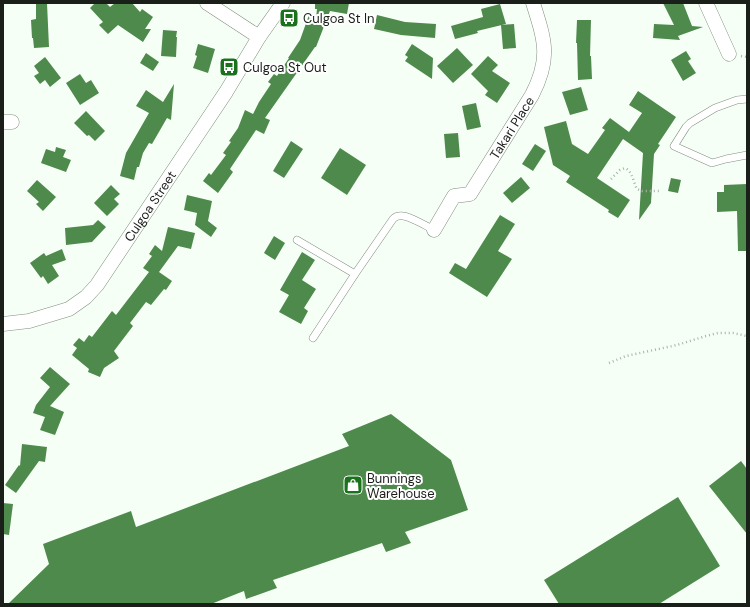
<svg xmlns="http://www.w3.org/2000/svg" width="750" height="607" viewBox="0 0 750 607" font-family="'DM Sans',sans-serif">
	<style>
		.building { fill: #4f8a4d }
		.lines { fill: none; stroke-linecap: round; stroke-linejoin: round }
		.lane-casing { stroke: #838e82; stroke-width: 8 }
		.street-casing { stroke: #838e82; stroke-width: 15 }
		.path { stroke: #aab2aa; stroke-width: 2.5; stroke-dasharray: 1 3; stroke-linecap: butt }
		.lane { stroke: #fff; stroke-width: 7 }
		.street { stroke: #fff; stroke-width: 14 }
		.labels { text-anchor: middle; stroke-width: 4; stroke-linejoin: round; paint-order: stroke }
		.poi-label { font-size: 13px; fill: #1a1f1a; stroke: #fff; text-anchor: start }
		.street-label { font-size: 13px; fill: #1a1f1a; stroke: #fff }
	</style>
	<rect width="100%" height="100%" fill="#f5fff5"/>
	<g class="building">
		<polygon points="36,3 47,3 49,47 34,48 33,38 32,38 31,20 36,19"/>
		<polygon points="95,3 106,3 110,7 115,3 132,3 140,12 142,9 153,17 145,29 151,29 143,42 118,25 108,34 99,25 103,22 90,8"/>
		<polygon points="315,3 349,3 347,14 330,11 316,47 315,47 265,118 270,120 264,134 256,130 230,169 233,172 218,193 203,181 209,173 211,175 226,155 223,153 231,142 229,141 238,128 245,110 253,114 259,102 271,84 268,82 274,74 277,76 289,58 288,58 300,40 309,15 316,18 317,9 315,9"/>
		<polygon points="663,3 683,3 692,26 703,27 678,36 680,40 653,38 654,24 674,25"/>
		<polygon points="500,4 506,24 477,31 478,33 455,39 451,26 483,17 481,9"/>
		<polygon points="377,15 405,22 436,24 435,38 401,35 374,29"/>
		<polygon points="577,20 591,20 590,56 591,56 592,79 578,80 577,43 576,43"/>
		<polygon points="514,24 516,48 503,49 501,25"/>
		<polygon points="163,30 177,31 176,37 177,37 176,57 161,56"/>
		<polygon points="198,44 215,49 208,73 193,68 197,56 195,55"/>
		<polygon points="412,44 433,58 432,79 405,61 408,57 405,55"/>
		<polygon points="457,48 473,65 453,83 437,66"/>
		<polygon points="686,51 691,59 688,61 696,73 683,81 671,60"/>
		<polygon points="146,53 159,62 153,71 140,63"/>
		<polygon points="488,56 498,65 492,71 510,83 497,103 485,95 488,91 471,74"/>
		<polygon points="45,57 61,78 50,87 45,80 40,84 34,76 39,73 34,66"/>
		<polygon points="80,74 86,83 91,80 99,93 80,105 66,83"/>
		<polygon points="174,84 171,120 167,118 152,144 149,143 143,153 139,167 137,167 134,180 120,176 126,153 149,113 136,106 146,90 163,102"/>
		<polygon points="581,87 588,110 570,115 562,92"/>
		<polygon points="638,91 676,117 658,144 660,145 654,154 651,203 639,220 643,153 623,139 597,178 630,200 618,218 608,212 609,210 566,182 570,176 553,165 544,127 566,121 572,144 588,154 605,130 602,128 610,118 629,132 642,113 629,105"/>
		<polygon points="476,103 481,127 467,130 462,106"/>
		<polygon points="86,111 105,131 95,141 89,135 87,136 74,123"/>
		<polygon points="458,133 460,157 446,158 444,134"/>
		<polygon points="291,141 303,149 284,178 273,171"/>
		<polygon points="535,144 546,151 533,171 522,164"/>
		<polygon points="56,147 66,150 63,157 71,160 66,172 41,163 46,149 55,152"/>
		<polygon points="340,148 366,165 347,195 321,178"/>
		<polygon points="521,177 530,188 512,203 503,193"/>
		<polygon points="671,178 681,180 678,193 668,191"/>
		<polygon points="37,180 56,197 43,211 36,204 39,202 27,191"/>
		<polygon points="747,184 747,251 738,251 737,211 717,212 717,192 724,192 724,185"/>
		<polygon points="111,185 120,194 114,199 119,204 107,216 94,203"/>
		<polygon points="187,195 212,201 208,221 217,228 211,237 195,225 197,213 184,210"/>
		<polygon points="500,215 515,224 498,251 512,259 487,297 449,273 455,263 466,269"/>
		<polygon points="98,220 106,227 92,242 66,245 65,228 93,225"/>
		<polygon points="168,227 195,233 191,249 178,246 159,272 172,281 166,290 164,289 151,305 146,302 130,323 133,326 114,351 119,358 104,368 100,377 88,372 89,369 72,355 77,348 73,345 79,338 84,342 89,335 92,337 112,311 116,315 149,272 143,268 152,256 149,254 155,245 162,251"/>
		<polygon points="274,236 285,243 275,260 264,253"/>
		<polygon points="62,249 66,260 52,265 59,276 48,284 43,276 41,278 30,263 44,253 46,256"/>
		<polygon points="302,252 315,260 302,280 316,289 304,308 308,311 301,324 279,312 289,295 280,290"/>
		<polygon points="50,367 70,384 50,406 64,412 55,435 40,430 45,417 33,413 36,405 50,387 40,378"/>
		<polygon points="391,414 451,460 468,510 405,532 411,543 386,552 382,543 273,580 277,588 246,599 244,591 211,604 8,604 49,564 43,544 131,511 136,527 349,446 342,434"/>
		<polygon points="22,444 47,447 45,462 39,461 16,493 5,485 19,465 20,466"/>
		<polygon points="741,461 747,469 747,534 709,486"/>
		<polygon points="678,497 720,566 659,604 559,604 544,580"/>
		<polygon points="3,503 13,504 9,535 3,534"/>
	</g>
	<g class="lines">
		<g class="lane-casing">
			<g id="lane">
				<polyline points="747,99 737,100 715,108 690,123 686,127 674,146 712,163 726,159 747,155"/>
				<polyline points="297,240 355,274"/>
				<path d="M313 338 355 274 393 219C395 217 396 216 399 216 407 214 426 226 434 230"/>
			</g>
		</g>
		<g class="street-casing">
			<g id="street">
				<polyline points="207,3 259,37"/>
				<polyline points="706,3 729,54"/>
				<polyline points="3,122 12,122"/>
				<path id="s1" d="M434 230 454 196 470 194 532 95C551 58 545 41 533 3"/>
				<path id="s2" d="M3 324 29 321 69 309 86 297 97 285 226 92 259 37 283 3"/>
			</g>
		</g>
		<g class="path">
			<polyline points="741,56 747,57"/>
			<path d="M611 179 620 170 625 168C633 172 633 182 637 189L642 191H660"/>
			<polyline points="609,363 626,356 677,345 706,336 718,333 733,333 747,336"/>
		</g>
		<use href="#lane" class="lane"/>
		<use href="#street" class="street"/>
	</g>
	<defs>
		<g id="bus-square" transform="scale(1)"><rect x="-9" y="-9" width="18" height="18" rx="4" fill="#1b721d" stroke="#fff"/><path d="M-5-6H5V4H4V6H2V4H-2V6H-4V4H-5ZM-3.5-4V0h7V-4ZM-3.5 1.2v1.5H-2V1.2ZM2 1.2v1.5H3.5V1.2Z" fill="#fff"/></g>
		<g id="shop-square" transform="scale(1)"><rect x="-9" y="-9" width="18" height="18" rx="4" fill="#1b721d" stroke="#fff"/><path d="M-5-2.5h2.3a2.7 3.5 0 0 1 5.4 0H5L5.5 6h-11ZM-1.5-2.5h3a1.5 2.3 0 0 0-3 0Z" fill="#fff"/></g>
	</defs>
	<g fill-rule="evenodd">
		<use href="#bus-square" x="289" y="18"/>
		<use href="#bus-square" x="229" y="67"/>
		<use href="#shop-square" x="353" y="485"/>
	</g>
	<g class="labels">
		<g class="poi-label">
			<text x="303" y="23">Culgoa St In</text>
			<text x="243" y="72">Culgoa St Out</text>
			<text x="367" y="483">Bunnings<tspan x="367" dy="15">Warehouse</tspan></text>
		</g>
		<g class="street-label">
			<text dy="5" stroke="none"><textPath href="#s1" startOffset="134">Takari Place</textPath></text>
			<text dy="5" stroke="none"><textPath href="#s2" startOffset="200">Culgoa Street</textPath></text>
		</g>
	</g>
	<rect width="750" height="607" fill="none" stroke="#1a1f1a" stroke-width="8"/>
</svg>
